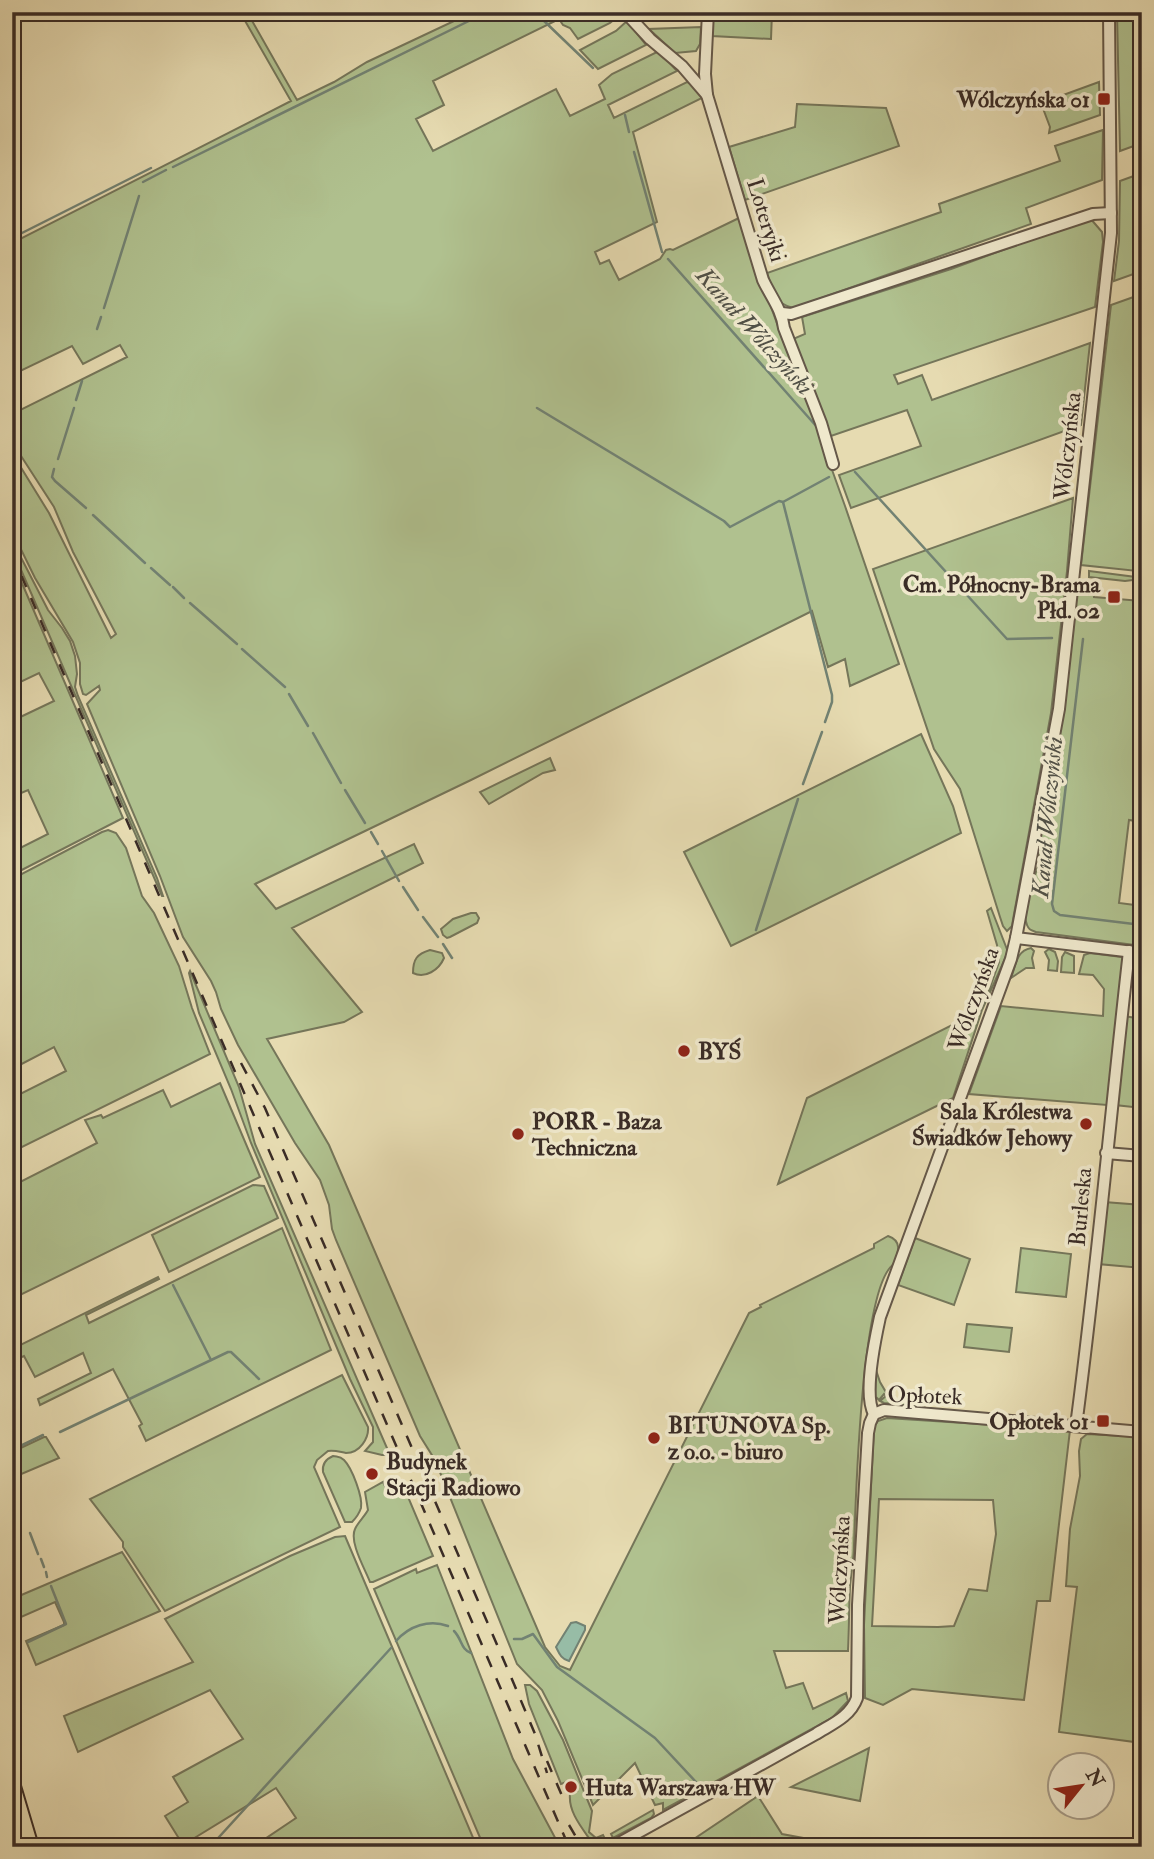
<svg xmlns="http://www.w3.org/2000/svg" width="1154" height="1859" viewBox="0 0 1154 1859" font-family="'IM FELL Double Pica',serif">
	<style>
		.green { fill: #b0c18f; stroke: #75765a; stroke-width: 2; fill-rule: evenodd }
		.water { fill: #97bca6; stroke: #728273; stroke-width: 2 }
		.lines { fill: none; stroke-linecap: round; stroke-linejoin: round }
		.stream { stroke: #728273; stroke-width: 2.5 }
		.minor-casing { stroke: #655849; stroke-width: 14 }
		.major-casing { stroke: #3a2c26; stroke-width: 18 }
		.minor { stroke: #efe8cc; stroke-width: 10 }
		.major { stroke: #e6dbb1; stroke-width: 14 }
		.rail { stroke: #3a2c26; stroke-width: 2.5; stroke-dasharray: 12 12; stroke-linecap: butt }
		.poi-dot { fill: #8f2418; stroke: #efe8cc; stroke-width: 2.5 }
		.labels { text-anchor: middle; stroke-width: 7; stroke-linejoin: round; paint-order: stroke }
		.poi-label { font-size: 23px; font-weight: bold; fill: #3a2c26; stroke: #efe8cc; text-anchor: start }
		.street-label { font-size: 23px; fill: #3a2c26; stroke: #efe8cc }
		.water-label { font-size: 24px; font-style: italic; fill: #515046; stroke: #efe8cc }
	</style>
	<rect width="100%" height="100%" fill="#e6dbb1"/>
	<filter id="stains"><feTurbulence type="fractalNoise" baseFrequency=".00286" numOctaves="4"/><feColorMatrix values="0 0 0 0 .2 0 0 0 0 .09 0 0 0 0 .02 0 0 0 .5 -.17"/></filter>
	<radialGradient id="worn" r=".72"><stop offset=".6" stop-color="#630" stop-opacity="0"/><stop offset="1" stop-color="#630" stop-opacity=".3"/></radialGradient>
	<g class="green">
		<path d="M240 12H247L297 100 334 82 367 62 473 12H568L569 14 573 12H620L621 14 610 23 578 39 570 28 563 25 559 19 433 81 444 105 416 119 433 151 556 89 570 116 605 99 599 85 612 74 659 51 677 71 608 105 614 118 687 82 690 83 702 98 633 132 657 222 595 252 600 264 609 260 619 280 660 259 666 250 670 249 673 250 739 218 784 343 798 375 845 506 899 664 850 686 845 659 828 667 812 611 471 780 255 884 276 909 414 844 423 863 292 928 362 1012 344 1022 267 1039 329 1145 545 1647 560 1666 570 1670 749 1313 761 1307 760 1305 874 1248V1244L888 1236C903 1241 898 1253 894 1264 861 1285 856 1499 854 1545 854 1559 851 1573 850 1587 849 1608 849 1630 848 1651H774L786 1688 803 1683 813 1709 846 1693 848 1701 832 1718 663 1810V1803L655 1805 635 1763 593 1805 558 1721 542 1690 517 1664 435 1460 420 1436 336 1240 332 1229 329 1205 320 1180 295 1143 238 1045 221 1009 216 992 211 981 183 937 160 876 87 704 100 690 99 686 86 695 83 694 80 684V663L73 642 35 578 12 531V453L49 513 111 638 116 634 73 552 54 507 12 442V414L127 357 120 345 83 364 72 346 12 375V243L291 101Z"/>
		<polygon points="712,12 772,12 771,39 712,36"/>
		<polygon points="1119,12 1142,12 1142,143 1120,151 1117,13"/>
		<polygon points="627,21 646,45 598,69 580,50 616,31"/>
		<polygon points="701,27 700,44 696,51 675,53 649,29"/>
		<polygon points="1099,82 1100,115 1049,133 1050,127 1041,103"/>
		<polygon points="797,104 886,108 899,146 745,200 729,147 795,127"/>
		<path d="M1103 130 1102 180 1026 208 1031 224 793 308C773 303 773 290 767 273L941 212 939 204 1060 161 1055 146Z"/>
		<polygon points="1142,173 1142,271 1114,281 1119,241 1120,181"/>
		<polygon points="1090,218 1102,232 1103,242 1095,307 894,375 898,384 922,375 932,400 1090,343 1081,425 851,508 839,475 921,446 907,410 828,437 793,339 805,334 802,317 951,269"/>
		<polygon points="1142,294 1142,568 1137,567 1137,571 1081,565 1111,305"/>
		<polygon points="1073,498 1067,571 1051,713 1014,914 1012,926 1007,931 1003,926 1000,917 960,789 934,749 873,569"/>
		<polygon points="12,540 48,610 62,628 70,641 75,656 77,674 75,687 78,696 157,878 163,896 162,896 12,549"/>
		<polygon points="12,560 123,818 12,875 12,852 48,834 28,790 12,797 12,721 54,701 39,673 12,686"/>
		<polygon points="1089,571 1136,577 1141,579 1125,581 1089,577"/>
		<path d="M1084 586 1094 588V597L1141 601 1142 597V691L1134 762 1142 764V822L1129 820 1119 903 1142 906V946L1036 932C1031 930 1029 930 1027 925 1020 910 1035 874 1041 859L1036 850 1064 707 1077 592 1080 588Z"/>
		<polygon points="921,734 953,806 961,833 731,946 684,852"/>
		<polygon points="550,758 555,770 543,773 489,804 480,792"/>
		<polygon points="108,830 116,833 126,848 142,896 154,913 179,966 192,1008 210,1054 12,1152 12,1098 66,1071 54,1047 12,1069 12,879 102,832"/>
		<polygon points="991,908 1008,952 982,1010 953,1098 778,1184 807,1098 982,1010 999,962 997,945 987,911"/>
		<polygon points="471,913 476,913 479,918 477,923 450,937 447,938 443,935 441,929 453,919"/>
		<path d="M1031 948 1034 951 1032 958 1034 968H1026L1011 978C1016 965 1016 951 1031 948Z"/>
		<polygon points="1049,949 1055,952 1058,961 1057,971 1048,970 1049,960 1045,952"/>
		<path d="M430 950 442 953 444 958C439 970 425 979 413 973 413 959 417 954 430 950Z"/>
		<polygon points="1065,952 1074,956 1074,973 1061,972 1062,957"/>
		<polygon points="1090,953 1122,957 1124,960 1107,1105 969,1094 1001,1006 1103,1016 1104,989 1093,975 1079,974 1084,955"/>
		<polygon points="190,971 239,1087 255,1144 390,1455 382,1455 365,1451 373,1442 373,1427 350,1379 251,1143 231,1089 199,1013 189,973"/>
		<polygon points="1124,1016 1142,1019 1142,1108 1115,1105"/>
		<polygon points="220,1083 260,1177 12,1299 12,1186 97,1143 85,1120 101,1115 103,1118 163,1090 171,1107"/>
		<polygon points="253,1185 264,1186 278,1218 169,1272 152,1235"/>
		<polygon points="1104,1202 1142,1205 1142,1268 1098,1264"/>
		<polygon points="282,1228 331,1350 146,1441 139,1426 142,1424 113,1369 40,1405 38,1399 91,1373 83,1353 35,1377 24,1356 12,1361 12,1349 158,1277 159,1279 86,1315 89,1323"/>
		<polygon points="915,1238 970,1259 954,1305 898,1285"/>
		<polygon points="1021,1248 1071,1254 1066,1297 1016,1292"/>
		<polygon points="967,1324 1012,1328 1009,1352 964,1347"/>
		<polygon points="876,1370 880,1382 890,1399 920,1403 915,1406 884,1403 880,1401 886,1396 884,1394 879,1400 877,1398 875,1399"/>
		<path d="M342 1375 368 1427C369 1438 360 1453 346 1453 340 1452 335 1450 328 1451L317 1460 314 1467 340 1527 165 1611 123 1547V1542L90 1499Z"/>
		<path d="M887 1418 1070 1430 1050 1601H1037L1024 1700 912 1689 883 1705 865 1698 864 1625 874 1427 878 1421ZM879 1499 993 1500 996 1534 987 1591 969 1589 954 1626 938 1627 872 1626Z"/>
		<polygon points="1087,1434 1142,1437 1142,1743 1059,1732 1077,1587 1066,1586 1070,1529 1080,1476 1079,1451 1081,1439"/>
		<polygon points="44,1437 46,1437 59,1458 12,1478 12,1452"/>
		<path d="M333 1456C339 1457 340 1456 344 1460 352 1468 363 1497 361 1508 359 1514 356 1518 352 1522H345L323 1472C322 1464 326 1459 333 1456Z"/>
		<path d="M383 1482 388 1492 403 1485 433 1556 373 1582H370C365 1569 349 1542 355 1529 358 1522 365 1516 368 1510L365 1492Z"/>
		<polygon points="345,1536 477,1847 253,1847 296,1818 276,1788 183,1845 165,1816 188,1802 173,1777 243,1739 210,1690 78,1752 64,1716 193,1662 165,1619 290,1556 335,1537"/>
		<polygon points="122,1552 160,1611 36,1665 26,1641 64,1625 64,1622 55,1602 12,1621 12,1599"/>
		<polygon points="437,1565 513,1759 560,1847 484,1847 374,1589 416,1569 417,1573"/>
		<path d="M525 1685H530L537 1691 563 1740 592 1811 589 1832 596 1838 603 1835 606 1841 602 1847H595C585 1831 568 1814 570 1794L577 1791 572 1780 561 1784 529 1704Z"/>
		<polygon points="869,1748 860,1801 791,1787"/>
		<polygon points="758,1796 782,1834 852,1847 682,1847"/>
		<polygon points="653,1810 654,1814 651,1818 613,1838 611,1834"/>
	</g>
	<path class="water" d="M576 1622 585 1626V1630L569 1661C561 1659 559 1653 556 1647L571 1623Z"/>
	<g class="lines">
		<g class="stream">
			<polyline points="542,19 593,68"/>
			<polyline points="625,115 629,132"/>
			<polyline points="634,152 662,252"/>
			<polyline points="173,167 487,12"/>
			<polyline points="143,182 166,170"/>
			<polyline points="12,238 151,168"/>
			<polyline points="668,259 817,427"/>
			<polyline points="104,308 139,196"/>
			<polyline points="97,329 101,317"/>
			<polyline points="76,400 82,381"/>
			<polyline points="537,408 724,521 730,527 779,501 783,502 829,477"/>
			<polyline points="58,459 74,408"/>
			<polyline points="54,469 52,477 55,481 86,508"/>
			<polyline points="855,472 1007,639 1052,638"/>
			<polyline points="783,502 832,695 832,702 825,722"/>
			<polyline points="93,515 145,563"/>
			<polyline points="151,568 170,585"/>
			<polyline points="173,587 184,598"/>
			<polyline points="190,603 237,644"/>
			<polyline points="1083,639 1052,904 1054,911 1060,915 1142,925"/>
			<polyline points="242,649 285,687"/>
			<polyline points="289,694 308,726"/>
			<polyline points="313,733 341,783"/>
			<polyline points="803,784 822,732"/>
			<polyline points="345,790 365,823"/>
			<polyline points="371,832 378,844"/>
			<polyline points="382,851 399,881"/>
			<polyline points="403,887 418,910"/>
			<polyline points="423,917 438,937"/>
			<polyline points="756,930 798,799"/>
			<polyline points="443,944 452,958"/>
			<polyline points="173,1285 211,1360"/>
			<polyline points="60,1432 228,1352 231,1352 259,1379"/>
			<polyline points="12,1450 43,1435"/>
			<polyline points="12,1486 17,1496"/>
			<polyline points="30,1533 38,1554"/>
			<polyline points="41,1559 44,1567"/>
			<polyline points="46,1572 47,1577"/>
			<path d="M454 1631C462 1639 461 1650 471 1653"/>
			<polyline points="514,1639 522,1639 533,1634 557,1667 655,1738 696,1782"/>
			<path d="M396 1641C409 1626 429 1619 448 1626"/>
			<polyline points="28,1642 66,1624 51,1586"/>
			<polyline points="210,1847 391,1648"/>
		</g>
		<g class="minor-casing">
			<g id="minor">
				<path d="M625 12 650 39 682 66 707 95 763 280C771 297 782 310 784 328L821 423 833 464"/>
				<polyline points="707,95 705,74 708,12"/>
				<polyline points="782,313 791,314 1093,214 1111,213"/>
				<polyline points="1016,938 1142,953"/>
				<polyline points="1106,1153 1142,1156"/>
				<path d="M874 1414C863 1394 875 1340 880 1317L1011 959 1016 938 1059 709 1111 233 1109 12"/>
				<polyline points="874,1414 884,1410 1142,1432"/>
				<path d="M1076 1426C1097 1268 1111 1109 1129 951"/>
				<path d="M612 1847 816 1734C832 1724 850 1717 857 1698L858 1605 868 1433 870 1423 874 1414"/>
			</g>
		</g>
		<g class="major-casing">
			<polyline id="major" points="12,1783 31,1847"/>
		</g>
		<use href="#minor" class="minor"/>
		<use href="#major" class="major"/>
		<g class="rail">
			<polyline points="12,554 569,1847"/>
			<polyline points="241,1063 265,1108 511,1677 535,1734 547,1773"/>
			<polyline points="547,1761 566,1805"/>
			<polyline points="569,1825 582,1847"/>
			<polyline points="670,1842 710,1847"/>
			<polyline points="1051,1847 1077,1844 1111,1847"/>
		</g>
	</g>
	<g class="poi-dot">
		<rect x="1097" y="92" width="14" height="14" rx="3.5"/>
		<rect x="1107" y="590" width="14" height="14" rx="3.5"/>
		<circle cx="684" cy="1051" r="7"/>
		<circle cx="1086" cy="1124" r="7"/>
		<circle cx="518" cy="1134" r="7"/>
		<rect x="1096" y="1414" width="14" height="14" rx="3.5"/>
		<circle cx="654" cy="1438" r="7"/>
		<circle cx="372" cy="1474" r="7"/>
		<circle cx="571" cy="1787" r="7"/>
	</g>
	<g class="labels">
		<g class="poi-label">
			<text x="1090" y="107" text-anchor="end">Wólczyńska 01</text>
			<text x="1100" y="592" text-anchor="end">Cm. Północny-Brama<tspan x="1100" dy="26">Płd. 02</tspan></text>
			<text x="698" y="1059">BYŚ</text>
			<text x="1072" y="1119" text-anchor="end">Sala Królestwa<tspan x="1072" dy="26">Świadków Jehowy</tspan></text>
			<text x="532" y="1129">PORR - Baza<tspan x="532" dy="26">Techniczna</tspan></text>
			<text x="1089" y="1429" text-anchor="end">Opłotek 01</text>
			<text x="668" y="1433">BITUNOVA Sp.<tspan x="668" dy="26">z o.o. - biuro</tspan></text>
			<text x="386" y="1469">Budynek<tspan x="386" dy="26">Stacji Radiowo</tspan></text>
			<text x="585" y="1795">Huta Warszawa HW</text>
		</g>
		<g class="street-label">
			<text transform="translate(767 220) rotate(73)" y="8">Loteryjki</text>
			<text transform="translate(1067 446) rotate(-84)" y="8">Wólczyńska</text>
			<text transform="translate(973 999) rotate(-70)" y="8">Wólczyńska</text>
			<text transform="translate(1080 1207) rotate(-85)" y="8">Burleska</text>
			<text transform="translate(925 1395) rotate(2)" y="8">Opłotek</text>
			<text transform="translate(839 1570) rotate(-87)" y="8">Wólczyńska</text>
		</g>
		<g class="water-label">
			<text transform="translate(755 331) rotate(48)" y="8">Kanał Wólczyński</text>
			<text transform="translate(1047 817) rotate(-85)" y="8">Kanał Wólczyński</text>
		</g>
	</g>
	<rect width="1154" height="1859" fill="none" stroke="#e6dbb1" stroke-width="42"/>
	<rect x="14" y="14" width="1126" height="1831" fill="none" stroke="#3a2c26" stroke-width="3.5"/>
	<rect x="21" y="21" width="1112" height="1817" fill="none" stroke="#3a2c26" stroke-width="2"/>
	<g transform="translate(1081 1786) rotate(60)"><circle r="33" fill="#efe8cc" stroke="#a79d8a" stroke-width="2"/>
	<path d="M0-5L12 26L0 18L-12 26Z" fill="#8f2418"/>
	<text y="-10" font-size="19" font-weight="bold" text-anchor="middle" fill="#3a2c26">N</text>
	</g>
	<rect width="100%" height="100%" filter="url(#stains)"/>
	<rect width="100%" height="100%" fill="url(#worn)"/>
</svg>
